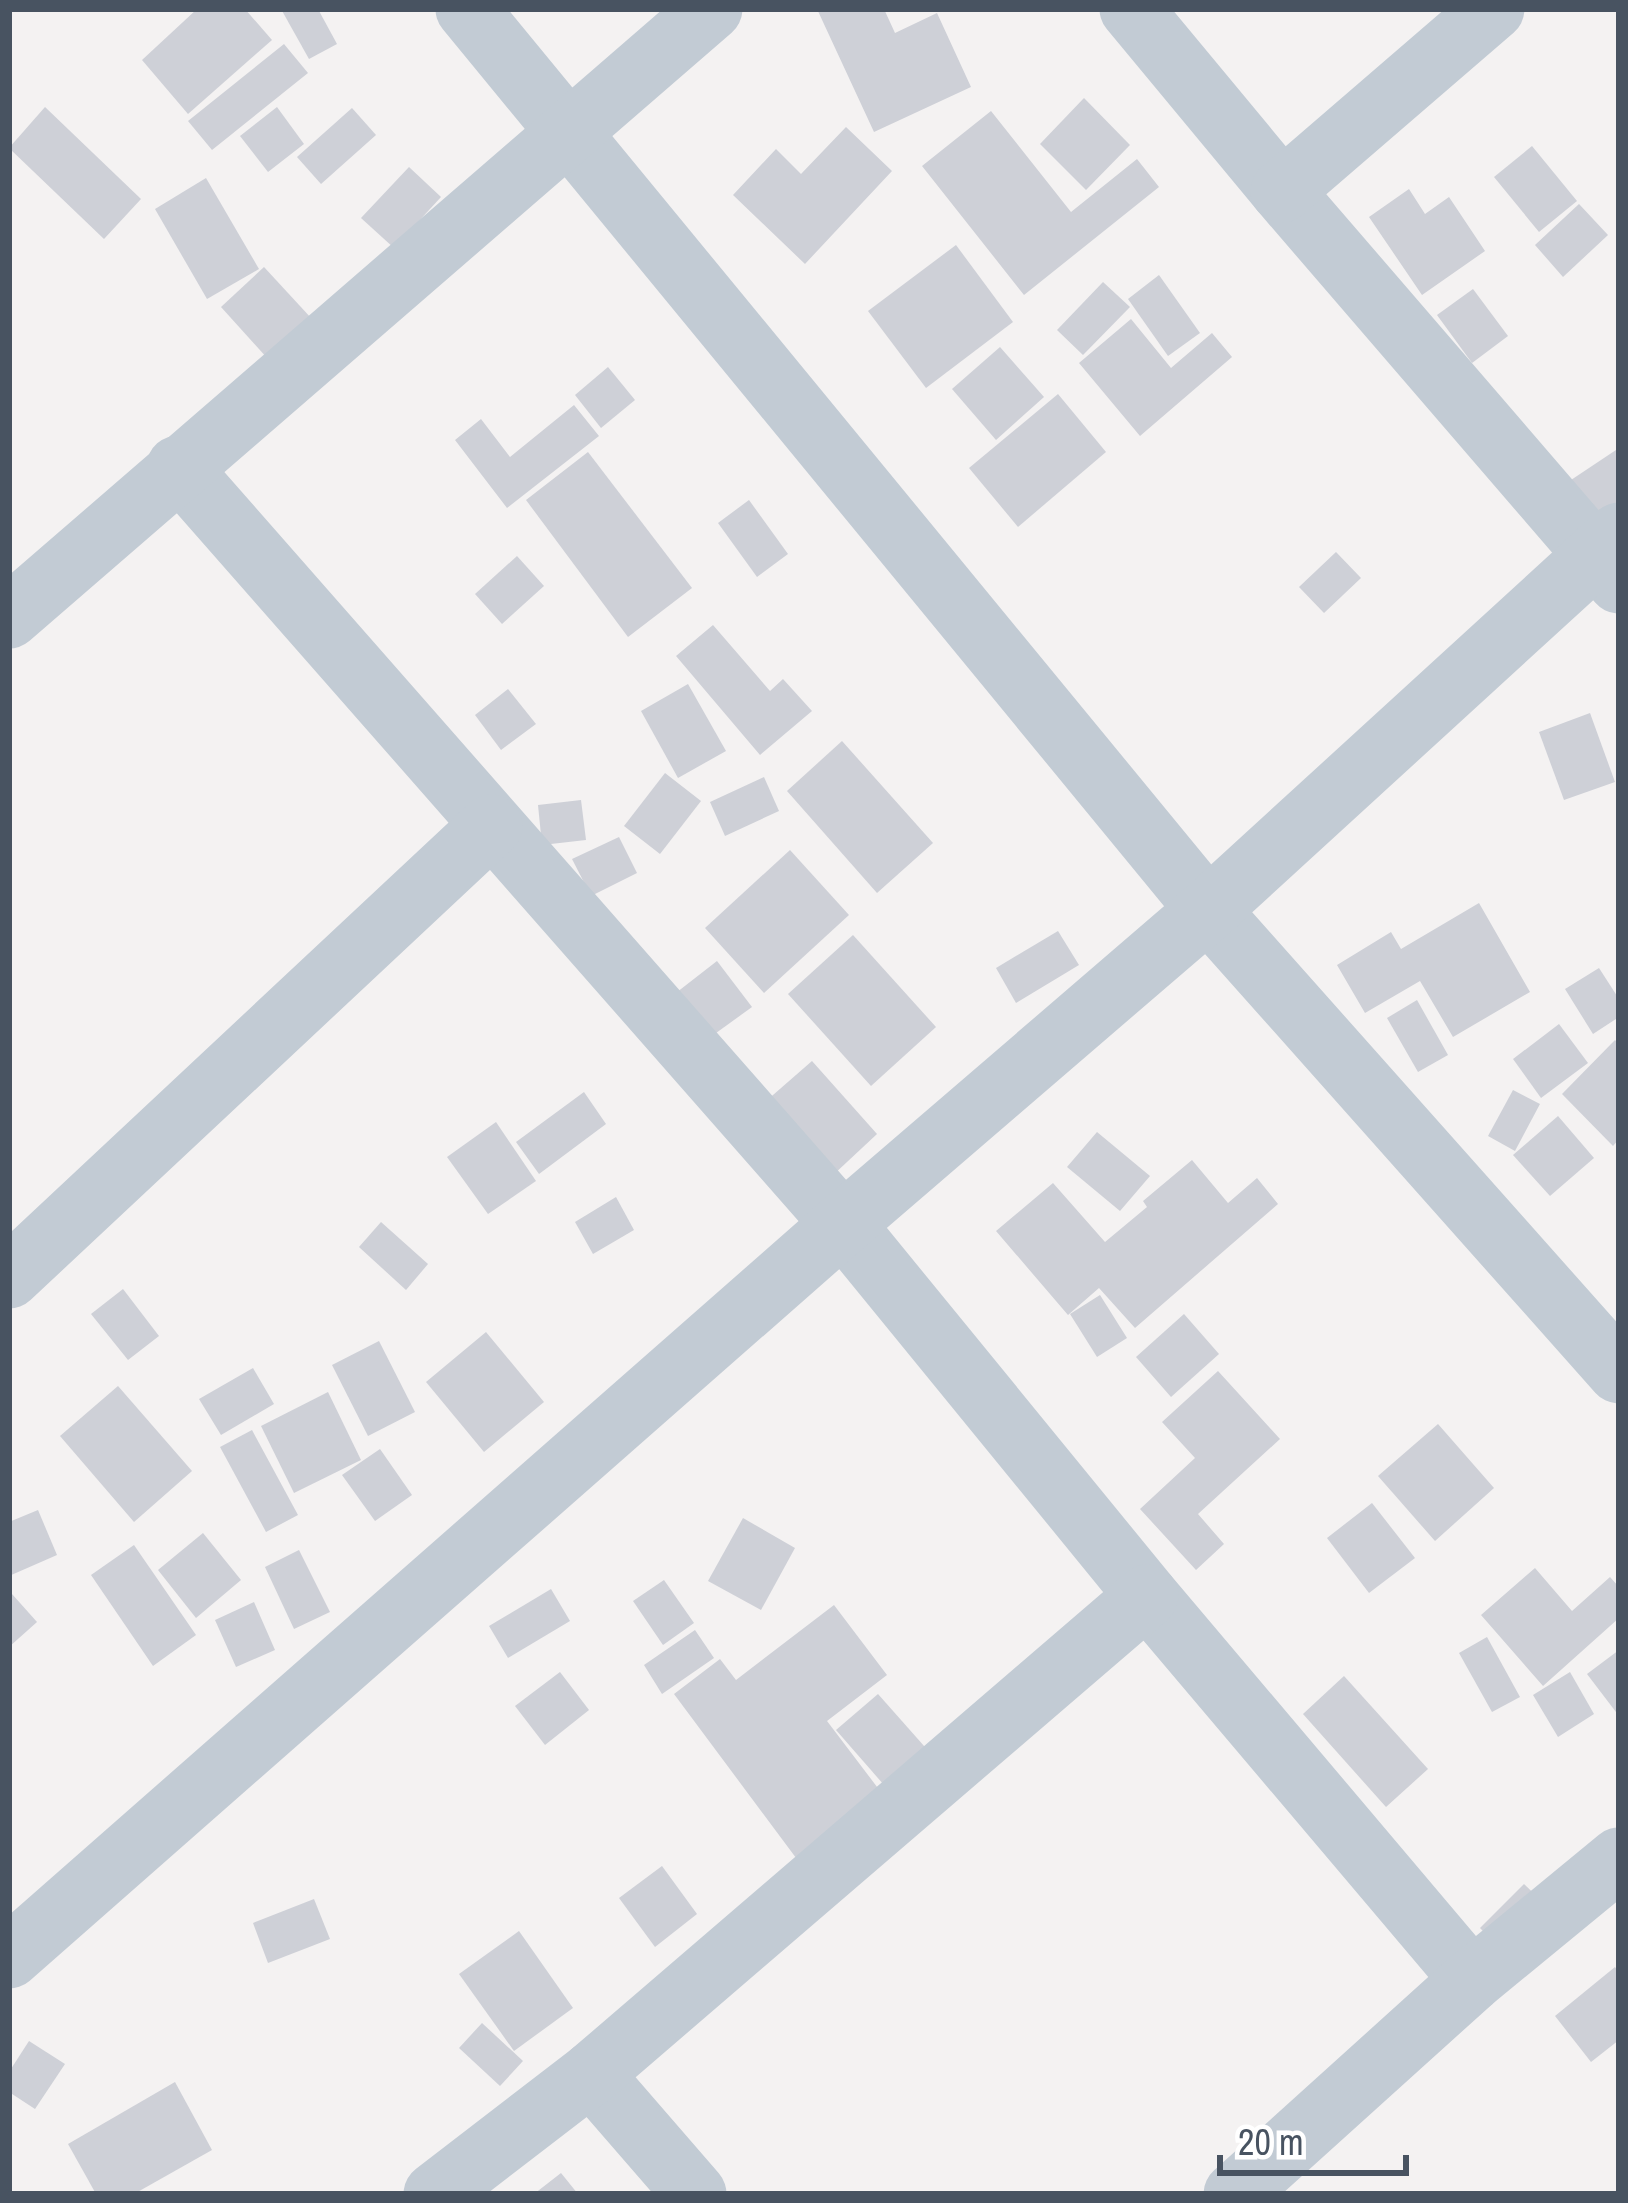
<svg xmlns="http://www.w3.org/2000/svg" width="1628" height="2203" viewBox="0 0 1628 2203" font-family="'Archivo Narrow',sans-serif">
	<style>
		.building { fill: #ced0d7 }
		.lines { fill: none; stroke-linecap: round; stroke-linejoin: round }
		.street { stroke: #c2cbd4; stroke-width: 63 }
	</style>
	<rect width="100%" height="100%" fill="#f4f2f2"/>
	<g class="building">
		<polygon points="197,9 245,9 272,40 188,114 142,60"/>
		<polygon points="281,9 318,9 337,44 309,59"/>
		<polygon points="817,9 884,9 895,33 937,13 971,87 874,132"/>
		<polygon points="284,44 308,73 212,150 188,121"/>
		<polygon points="1084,98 1130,145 1086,190 1040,144"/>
		<polygon points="45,107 141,199 104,239 9,148"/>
		<polygon points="277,107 304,144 268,172 240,136"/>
		<polygon points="352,108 376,135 321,184 297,157"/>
		<polygon points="991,111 1071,212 1137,159 1159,187 1024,295 922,166"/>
		<polygon points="846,127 892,171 805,264 733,195 776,149 801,174"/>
		<polygon points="1532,146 1577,201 1539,232 1494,177"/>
		<polygon points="409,167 441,197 394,248 361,218"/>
		<polygon points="206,178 259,269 207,299 155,209"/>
		<polygon points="1409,189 1425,214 1449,197 1485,251 1422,295 1369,217"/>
		<polygon points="1579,204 1608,235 1563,277 1535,245"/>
		<polygon points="956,245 1013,322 926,388 868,311"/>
		<polygon points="264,267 312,319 268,359 221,307"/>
		<polygon points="1159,275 1200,333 1168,356 1128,299"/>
		<polygon points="1103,282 1130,307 1083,355 1057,330"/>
		<polygon points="1473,289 1508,336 1472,363 1437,315"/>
		<polygon points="1131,319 1171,368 1212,333 1232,357 1140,436 1079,363"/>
		<polygon points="1000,347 1044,397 996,440 952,389"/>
		<polygon points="608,367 635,400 601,428 575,395"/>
		<polygon points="1058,394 1106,452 1018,527 969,468"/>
		<polygon points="574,405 599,436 507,508 455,440 481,419 510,457"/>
		<polygon points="1616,450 1619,454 1619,535 1550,494"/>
		<polygon points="588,452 692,588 628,637 526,500"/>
		<polygon points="749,500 788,554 757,577 718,523"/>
		<polygon points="1336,552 1361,578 1324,613 1299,587"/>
		<polygon points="517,556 544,586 502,624 475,594"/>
		<polygon points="713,625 770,691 783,679 812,711 760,755 676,656"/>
		<polygon points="688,684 726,751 678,778 641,711"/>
		<polygon points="508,689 536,724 501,750 475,715"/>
		<polygon points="1590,713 1615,782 1564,800 1539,732"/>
		<polygon points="842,741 933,843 877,893 787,791"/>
		<polygon points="665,773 701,801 660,854 624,826"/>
		<polygon points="764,777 779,811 725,836 710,802"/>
		<polygon points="581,800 586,840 542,845 538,805"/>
		<polygon points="619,837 637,873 591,896 572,859"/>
		<polygon points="790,850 849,915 764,993 705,928"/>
		<polygon points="1479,903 1530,992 1453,1037 1420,981 1365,1013 1337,965 1391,932 1401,949"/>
		<polygon points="1058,931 1079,965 1016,1003 996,968"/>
		<polygon points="853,935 936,1027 871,1086 788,994"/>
		<polygon points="717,961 752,1007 705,1041 672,996"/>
		<polygon points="1599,968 1619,999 1619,1017 1593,1034 1565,989"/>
		<polygon points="1417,1000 1448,1055 1418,1072 1387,1018"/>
		<polygon points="1559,1024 1588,1063 1541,1098 1513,1059"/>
		<polygon points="1615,1040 1619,1044 1619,1139 1613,1146 1562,1094"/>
		<polygon points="812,1061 877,1134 832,1176 765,1102"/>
		<polygon points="1513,1090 1540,1104 1515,1151 1488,1136"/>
		<polygon points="584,1092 606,1124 539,1174 516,1142"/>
		<polygon points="1558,1116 1594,1158 1550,1196 1513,1155"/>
		<polygon points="496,1122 536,1181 488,1214 447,1157"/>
		<polygon points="1097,1132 1150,1176 1120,1211 1067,1167"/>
		<polygon points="1192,1160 1228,1203 1257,1178 1278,1204 1135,1328 1099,1288 1068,1315 996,1231 1053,1183 1105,1242 1147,1207 1143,1201"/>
		<polygon points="616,1197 634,1230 593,1254 575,1222"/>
		<polygon points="381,1222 428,1264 406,1290 359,1247"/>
		<polygon points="123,1289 159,1336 128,1360 91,1314"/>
		<polygon points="1100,1295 1127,1338 1097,1357 1070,1314"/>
		<polygon points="1184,1314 1219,1354 1171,1397 1136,1357"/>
		<polygon points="486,1332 544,1402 484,1452 426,1382"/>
		<polygon points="379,1341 415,1412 368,1436 332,1365"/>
		<polygon points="253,1368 274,1404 221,1435 199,1399"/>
		<polygon points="1218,1371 1280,1439 1198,1514 1224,1544 1196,1570 1140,1509 1195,1458 1162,1422"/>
		<polygon points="118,1386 192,1471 134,1522 60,1436"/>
		<polygon points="328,1392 361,1460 294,1493 261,1426"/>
		<polygon points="1438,1424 1494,1488 1435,1541 1378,1476"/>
		<polygon points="252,1430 298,1515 266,1532 220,1447"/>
		<polygon points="380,1449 412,1495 375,1521 342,1475"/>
		<polygon points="1372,1503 1415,1558 1369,1593 1327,1538"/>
		<polygon points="38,1510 57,1555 9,1576 9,1522"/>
		<polygon points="743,1518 795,1548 761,1610 708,1581"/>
		<polygon points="203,1533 241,1580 196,1618 158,1570"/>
		<polygon points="134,1545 196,1635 153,1666 91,1575"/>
		<polygon points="299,1550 330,1612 294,1629 265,1567"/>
		<polygon points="1535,1568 1572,1611 1610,1577 1619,1587 1619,1618 1543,1686 1481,1615"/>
		<polygon points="664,1580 694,1623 663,1645 633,1601"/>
		<polygon points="551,1589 570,1621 508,1658 489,1626"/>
		<polygon points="12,1594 37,1622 9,1647 9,1596"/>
		<polygon points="254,1602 275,1650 236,1667 215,1620"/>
		<polygon points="834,1605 887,1675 827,1721 890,1804 805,1870 674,1694 720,1659 736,1680"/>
		<polygon points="695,1630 714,1658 662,1694 644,1665"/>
		<polygon points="1487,1637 1520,1697 1492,1712 1459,1653"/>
		<polygon points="1619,1650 1619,1716 1587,1674"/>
		<polygon points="560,1672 589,1710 545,1745 515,1706"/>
		<polygon points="1570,1672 1594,1714 1558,1737 1533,1695"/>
		<polygon points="1344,1676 1428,1769 1386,1807 1303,1714"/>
		<polygon points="878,1694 932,1755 891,1793 836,1730"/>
		<polygon points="662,1866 697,1914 655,1947 619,1898"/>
		<polygon points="1524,1884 1549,1908 1504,1953 1480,1928"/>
		<polygon points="314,1899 330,1939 268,1963 253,1923"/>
		<polygon points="519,1931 573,2008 514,2051 459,1974"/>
		<polygon points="1615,1967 1619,1973 1619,2040 1591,2062 1555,2016"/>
		<polygon points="482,2023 523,2061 500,2086 459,2048"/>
		<polygon points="29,2041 65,2064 35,2109 9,2092 9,2072"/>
		<polygon points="175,2082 212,2150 134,2194 96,2194 68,2144"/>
		<polygon points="561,2173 578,2194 534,2194"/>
	</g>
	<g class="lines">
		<g class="street">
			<polyline points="467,9 1208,910 1619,1372"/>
			<polyline points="1131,9 1282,191 1619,582"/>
			<polyline points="1282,191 1493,9"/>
			<polyline points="178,467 843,1224 1147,1596 1472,1980"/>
			<polyline points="9,617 711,9"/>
			<polyline points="9,1277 491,826"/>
			<polyline points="9,1957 843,1224 1208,910 1619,534"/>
			<polyline points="591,2074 695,2194"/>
			<polyline points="435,2194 591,2074 1147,1596"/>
			<polyline points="1235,2194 1472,1980 1619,1859"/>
		</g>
	</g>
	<rect width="1628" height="2203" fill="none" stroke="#485361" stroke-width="24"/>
	<path d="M1220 2155v18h186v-18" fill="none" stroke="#485361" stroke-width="6"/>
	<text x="1238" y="2155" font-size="36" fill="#485361" stroke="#ffffff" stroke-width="9" paint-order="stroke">20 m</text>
</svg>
